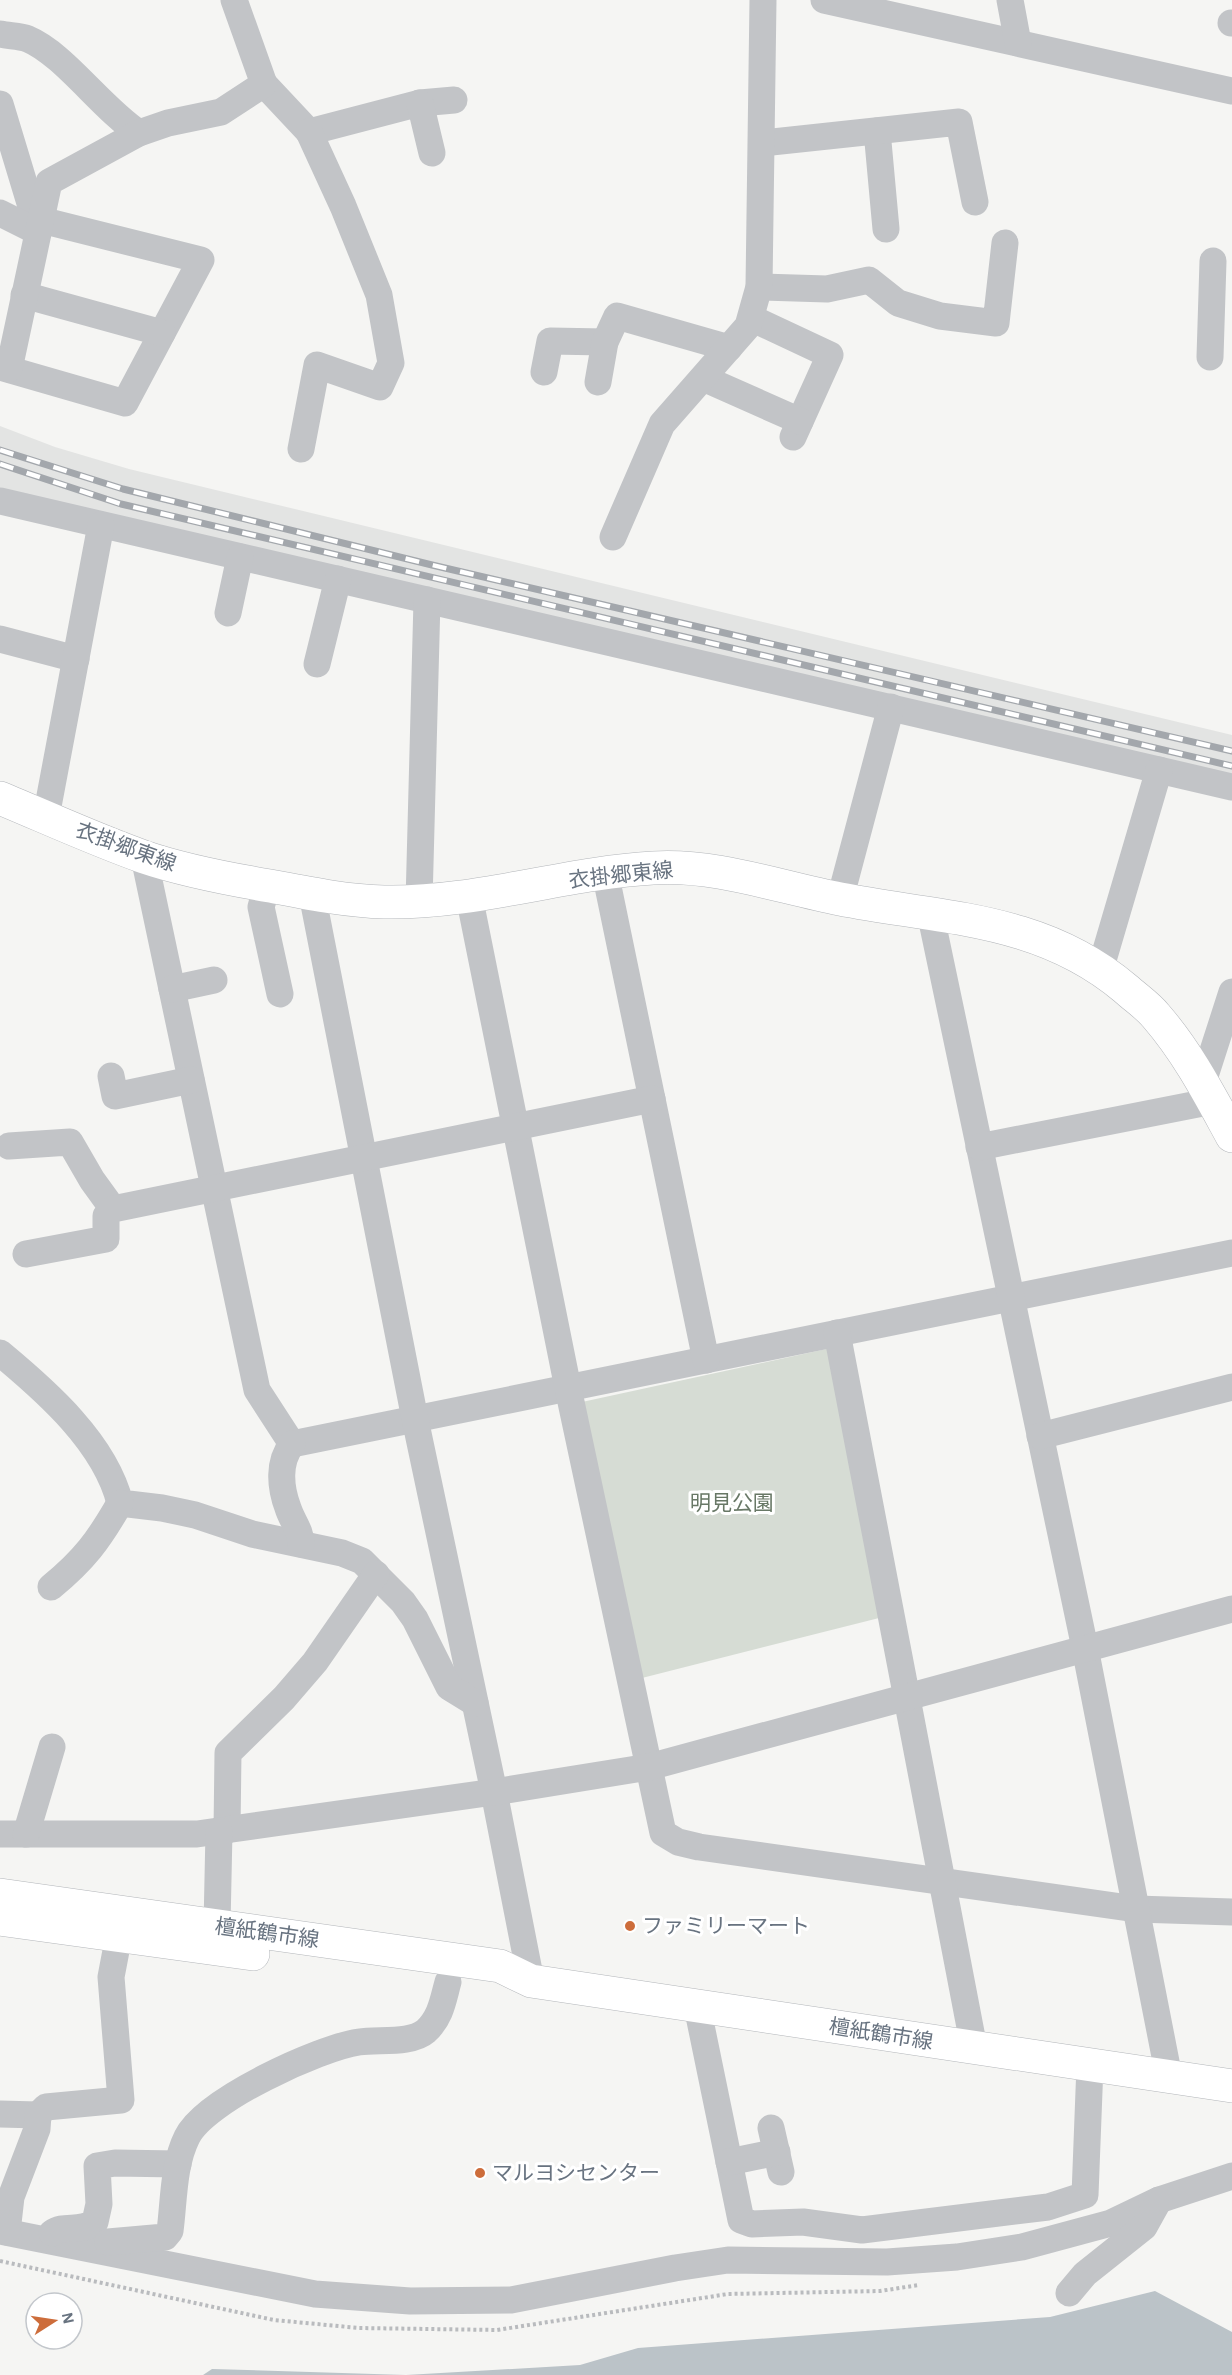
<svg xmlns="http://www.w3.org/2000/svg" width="1232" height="2375" viewBox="0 0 1232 2375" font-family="'Alegreya Sans','Noto Sans JP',sans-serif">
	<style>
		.built { fill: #e3e4e3 }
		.green { fill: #d6dcd4 }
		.water { fill: #bbc3c8 }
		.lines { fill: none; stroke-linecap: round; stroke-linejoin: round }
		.major-casing { stroke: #b3b6ba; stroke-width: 34 }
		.path { stroke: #b9bbbe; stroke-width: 4; stroke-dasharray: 3 3; stroke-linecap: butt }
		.minor { stroke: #c2c4c7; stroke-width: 27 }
		.major { stroke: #fff; stroke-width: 33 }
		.rail-casing { stroke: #a3a7ac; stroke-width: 7 }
		.rail { stroke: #fff; stroke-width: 4.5; stroke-dasharray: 14; stroke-linecap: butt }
		.poi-dot { fill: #cd6d3b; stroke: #fff; stroke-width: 2 }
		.labels { text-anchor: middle; stroke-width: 6; stroke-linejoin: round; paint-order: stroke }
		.street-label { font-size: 21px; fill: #687380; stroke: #fff }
		.park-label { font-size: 21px; fill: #687866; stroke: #fff }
		.poi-label { font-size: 21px; fill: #687380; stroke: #fff; text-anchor: start }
	</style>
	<rect width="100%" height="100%" fill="#f5f5f3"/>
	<polygon class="built" points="0,426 55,447 129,469 1232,735 1232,777 0,488"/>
	<polygon class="green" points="831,1348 883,1617 638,1679 582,1402"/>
	<polygon class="water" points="1155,2291 1232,2332 1232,2375 203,2375 212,2369 406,2375 580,2365 638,2348 1050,2317"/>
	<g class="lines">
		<g class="major-casing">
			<g id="major">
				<path d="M0 798C48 818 96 840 144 857 185 871 228 879 270 886 307 893 346 901 384 902 475 904 563 873 653 868 716 864 778 887 840 899 943 919 1041 917 1126 989 1136 998 1148 1006 1156 1016 1188 1053 1209 1094 1232 1136"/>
				<polyline points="0,1895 500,1966 531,1981 1232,2086"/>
				<polyline points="0,1919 253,1954"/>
			</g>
		</g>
		<polyline class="path" points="0,2261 274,2320 359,2328 497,2330 728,2294 880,2291 919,2285"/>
		<g class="minor">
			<polyline points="824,0 1232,91"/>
			<polyline points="1010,0 1018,43"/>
			<polyline points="1231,23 1232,23"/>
			<path d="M0 34C9 36 20 36 28 39 64 54 102 109 139 133"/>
			<polyline points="264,84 309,132 420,103 454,100"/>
			<polyline points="420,103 432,153"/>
			<polyline points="0,104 33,213 41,220 201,260 125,403 0,367"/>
			<polyline points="877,131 886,229"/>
			<polyline points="762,143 959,122 975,202"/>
			<polyline points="0,213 38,232"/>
			<polyline points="759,287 827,289 869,280 898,303 940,316 996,323 1005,243"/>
			<polyline points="24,295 162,333"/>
			<polyline points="751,318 830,355 793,437"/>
			<polyline points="1210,357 1213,261"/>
			<polyline points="9,369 49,182 139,133 168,123 221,112 264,84 234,0"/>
			<polyline points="544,372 550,341 605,342"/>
			<polyline points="703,378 800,421"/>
			<polyline points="598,382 605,342 617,316 729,348"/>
			<polyline points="301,449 317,365 380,387 391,363 379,295 343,206 309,132"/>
			<polyline points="0,501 1232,787"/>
			<polyline points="613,537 662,424 748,326 759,287 763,0"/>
			<polyline points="228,613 240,557"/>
			<polyline points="0,639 76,659"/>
			<polyline points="317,664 338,579"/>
			<polyline points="46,817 101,525"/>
			<polyline points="144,857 257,1390 292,1444 1232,1253"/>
			<polyline points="605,872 706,1360"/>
			<polyline points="267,886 261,907 280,994"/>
			<polyline points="312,894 415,1419 494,1792 531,1981"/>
			<polyline points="469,896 568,1388 663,1833 678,1842 699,1847 1136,1909 1232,1912"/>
			<polyline points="840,899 891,707"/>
			<polyline points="419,902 427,600"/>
			<polyline points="930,912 1085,1648 1169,2077"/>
			<polyline points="1101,967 1159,770"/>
			<polyline points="172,989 214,980"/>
			<polyline points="111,1076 115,1096 191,1080"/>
			<polyline points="1203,1082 1232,992"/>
			<polyline points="9,1146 70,1142 92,1180 113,1209"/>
			<polyline points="979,1147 1213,1101"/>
			<polyline points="26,1254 106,1239 106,1216 113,1209 652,1099"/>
			<polyline points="837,1333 974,2048"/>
			<path d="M0 1353C47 1392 105 1443 120 1503L162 1508 195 1515 252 1534 342 1553 362 1561 403 1602 415 1619 449 1687 475 1703"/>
			<polyline points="1040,1436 1232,1387"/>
			<path d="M292 1444C278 1462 280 1487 288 1508 292 1521 301 1530 301 1544"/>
			<path d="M51 1587C84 1560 99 1540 120 1503"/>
			<polyline points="227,1830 228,1753 284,1698 315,1662 376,1574"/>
			<polyline points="0,1834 197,1834 494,1792 649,1767 1232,1609"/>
			<polyline points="26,1834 52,1747"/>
			<polyline points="217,1926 219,1831"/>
			<polyline points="697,2006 741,2220 752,2224 803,2222 862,2230 1048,2207 1085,2195 1090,2065"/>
			<polyline points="0,2114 38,2115"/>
			<polyline points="771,2128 781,2172"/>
			<polyline points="729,2162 777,2152"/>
			<polyline points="0,2231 315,2294 410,2301 511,2300 675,2268 728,2260 887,2262 957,2257 1022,2247 1111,2223 1159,2200 1232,2176"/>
			<polyline points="7,2232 11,2197 37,2129 38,2115 46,2107 121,2100 111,1977 119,1935"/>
			<path d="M52 2233C64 2224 80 2233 95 2222L99 2204 97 2166 115 2163 178 2164"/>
			<path d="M108 2242 165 2237 170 2231C174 2201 173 2165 187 2137 205 2100 319 2048 359 2042 379 2039 411 2044 426 2031 441 2017 443 2000 448 1982"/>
			<polyline points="1069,2293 1085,2274 1144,2227 1159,2200"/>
		</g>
		<use href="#major" class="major"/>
		<g class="rail-casing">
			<g id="rail">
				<polyline points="0,450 123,489 432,565 1232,751"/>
				<polyline points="0,464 121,504 1232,766"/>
			</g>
		</g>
		<use href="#rail" class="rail"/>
	</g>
	<g class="poi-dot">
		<circle cx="630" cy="1926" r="6"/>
		<circle cx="480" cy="2173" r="6"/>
	</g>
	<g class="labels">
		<g class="street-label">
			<text transform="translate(126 847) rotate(20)" y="7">衣掛郷東線</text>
			<text transform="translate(621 875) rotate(-6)" y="7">衣掛郷東線</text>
			<text transform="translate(267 1933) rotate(8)" y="7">檀紙鶴市線</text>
			<text transform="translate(881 2034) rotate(9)" y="7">檀紙鶴市線</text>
		</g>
		<g class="park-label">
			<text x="732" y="1510">明見公園</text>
		</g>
		<g class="poi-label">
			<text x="642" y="1933">ファミリーマート</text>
			<text x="492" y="2180">マルヨシセンター</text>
		</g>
	</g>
	<g transform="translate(54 2321) rotate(78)"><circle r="28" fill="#ffffff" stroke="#c3c7cc" stroke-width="1.5"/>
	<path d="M0-4.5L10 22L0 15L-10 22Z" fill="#cd6d3b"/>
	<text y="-9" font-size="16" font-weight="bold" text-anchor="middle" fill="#687380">N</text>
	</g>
</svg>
